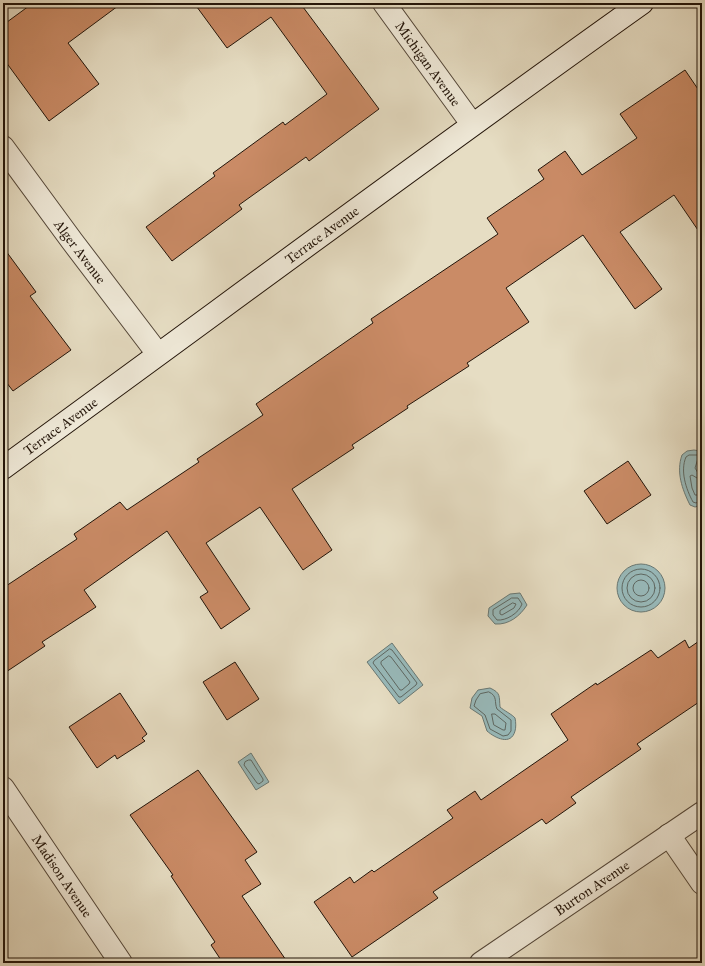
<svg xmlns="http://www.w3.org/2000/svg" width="705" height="966" viewBox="0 0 705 966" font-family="'IM FELL Great Primer',serif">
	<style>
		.water { fill: #98babb; stroke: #697874 }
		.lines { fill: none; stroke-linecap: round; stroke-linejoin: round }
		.shore { stroke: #5d6762; stroke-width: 1 }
		.building { fill: #ca8b66; stroke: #221409 }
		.minor-casing { stroke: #534638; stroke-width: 24 }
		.secondary-casing { stroke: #221409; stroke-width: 24 }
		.minor { stroke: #efe9d8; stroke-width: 22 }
		.secondary { stroke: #efe9d8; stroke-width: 22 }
		.labels { text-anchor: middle; stroke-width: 3; stroke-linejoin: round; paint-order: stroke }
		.street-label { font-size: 14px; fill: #221409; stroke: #efe9d8 }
	</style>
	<rect width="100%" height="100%" fill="#e6ddc3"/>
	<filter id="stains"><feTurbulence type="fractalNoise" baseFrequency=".005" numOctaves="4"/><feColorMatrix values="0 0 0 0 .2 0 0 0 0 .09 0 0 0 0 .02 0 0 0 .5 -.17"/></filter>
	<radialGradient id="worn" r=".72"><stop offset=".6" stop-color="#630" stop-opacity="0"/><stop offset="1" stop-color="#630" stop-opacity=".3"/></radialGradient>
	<g class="water">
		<path d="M694 450 700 451 702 454 699 467C704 477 704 496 699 506L695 507 690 505C682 489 676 472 682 455L687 451Z"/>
		<circle cx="641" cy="588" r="24"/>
		<path d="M520 593 527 605C520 616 509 625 495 624L488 616 489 608 510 594Z"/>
		<polygon points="392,643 423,685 399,704 367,662"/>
		<path d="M490 688C501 693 499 696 500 707 503 710 513 715 515 718 516 722 516 728 515 731 511 746 495 738 487 731L482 716 470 708 472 698 478 690Z"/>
		<polygon points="251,753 269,782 256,790 238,762"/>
	</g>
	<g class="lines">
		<g class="shore">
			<path d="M702 474 698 473 695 468 699 455H689L686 457C680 471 686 489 693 502L696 503 702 500"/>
			<polyline points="702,479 697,478 692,475 690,476 692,488 695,495 702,495"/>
			<circle cx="641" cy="588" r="19"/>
			<circle cx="641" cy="588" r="14"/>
			<circle cx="641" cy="588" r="8"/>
			<path d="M512 598H518L522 604C519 613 506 621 497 620L493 615V610Z"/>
			<polygon points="513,603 516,604 514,608 502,615 500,614 500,611"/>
			<polygon points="390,649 392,650 417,683 416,685 401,697 399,697 373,663 374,661"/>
			<polygon points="389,656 391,657 410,682 409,684 402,690 400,690 381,664 381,662"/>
			<path d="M489 692C498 696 494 702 497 709L511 720V731L508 735 503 736 490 729 485 715 474 706 476 700 480 694Z"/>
			<polygon points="492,714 495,714 506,723 505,730 503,730 494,725"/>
			<polygon points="249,760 251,760 263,779 263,781 259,784 257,783 244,765 245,762"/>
		</g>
	</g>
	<g class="building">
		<polygon points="33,3 122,3 68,43 99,84 49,121 3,58 3,25"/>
		<polygon points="194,3 300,3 379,109 309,161 306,157 239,205 242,209 172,261 146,227 215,176 213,173 283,122 285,125 327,94 271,17 227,48"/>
		<polygon points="685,70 702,95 702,236 674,195 620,232 662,289 635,309 583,235 506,288 529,322 467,363 469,366 407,406 408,408 352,445 354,448 292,489 332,550 303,570 260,507 206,543 250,609 221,629 200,597 208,592 167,531 84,590 96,607 42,642 45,646 3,674 3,588 77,539 74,534 120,502 127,510 199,462 197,459 263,415 256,404 373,323 371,319 498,234 487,218 544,179 538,170 565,151 582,175 637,138 620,114"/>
		<polygon points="3,247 36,292 30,296 71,350 13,391 3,378"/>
		<polygon points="628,461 651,495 607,524 584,491"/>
		<polygon points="702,639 702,700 637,744 641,749 571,797 576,803 546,824 542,819 433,892 438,898 352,957 314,902 350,877 354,883 372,870 374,872 453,818 447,810 475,791 481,800 568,740 551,714 596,683 597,685 651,650 658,658 685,640 689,648"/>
		<polygon points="235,662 259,699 227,720 203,682"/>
		<polygon points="120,693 147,734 142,738 145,741 117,759 115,755 97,768 69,727"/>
		<polygon points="198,770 257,852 245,860 261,884 242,896 288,963 223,963 211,945 215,942 171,876 173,875 130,815"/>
	</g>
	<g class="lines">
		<g class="minor-casing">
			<g id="minor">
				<path id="s1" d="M384 3 472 124"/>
				<path id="s2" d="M3 147 72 241 158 354"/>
				<path id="s3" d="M3 788 121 963"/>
				<polyline points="669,835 702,883"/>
				<path id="s4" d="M481 963 702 813"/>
			</g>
		</g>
		<g class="secondary-casing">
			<g id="secondary">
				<path id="s5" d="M3 468C216 313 427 156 642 3"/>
			</g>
		</g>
		<use href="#minor" class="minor"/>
		<use href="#secondary" class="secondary"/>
	</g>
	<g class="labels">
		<g class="street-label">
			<text dy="5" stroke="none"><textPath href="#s1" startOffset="75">Michigan Avenue</textPath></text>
			<text dy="5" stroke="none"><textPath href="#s5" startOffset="395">Terrace Avenue</textPath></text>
			<text dy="5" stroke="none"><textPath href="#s2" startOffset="130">Alger Avenue</textPath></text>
			<text dy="5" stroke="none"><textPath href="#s5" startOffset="71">Terrace Avenue</textPath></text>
			<text dy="5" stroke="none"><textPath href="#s3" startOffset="106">Madison Avenue</textPath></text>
			<text dy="5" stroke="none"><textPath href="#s4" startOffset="134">Burton Avenue</textPath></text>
		</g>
	</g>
	<rect width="705" height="966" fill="none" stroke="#e6ddc3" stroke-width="16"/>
	<rect x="4" y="4" width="697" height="958" fill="none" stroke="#221409" stroke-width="2"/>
	<rect x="8" y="8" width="689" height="950" fill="none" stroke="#221409"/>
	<rect width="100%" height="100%" filter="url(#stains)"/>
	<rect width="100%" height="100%" fill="url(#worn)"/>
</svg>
